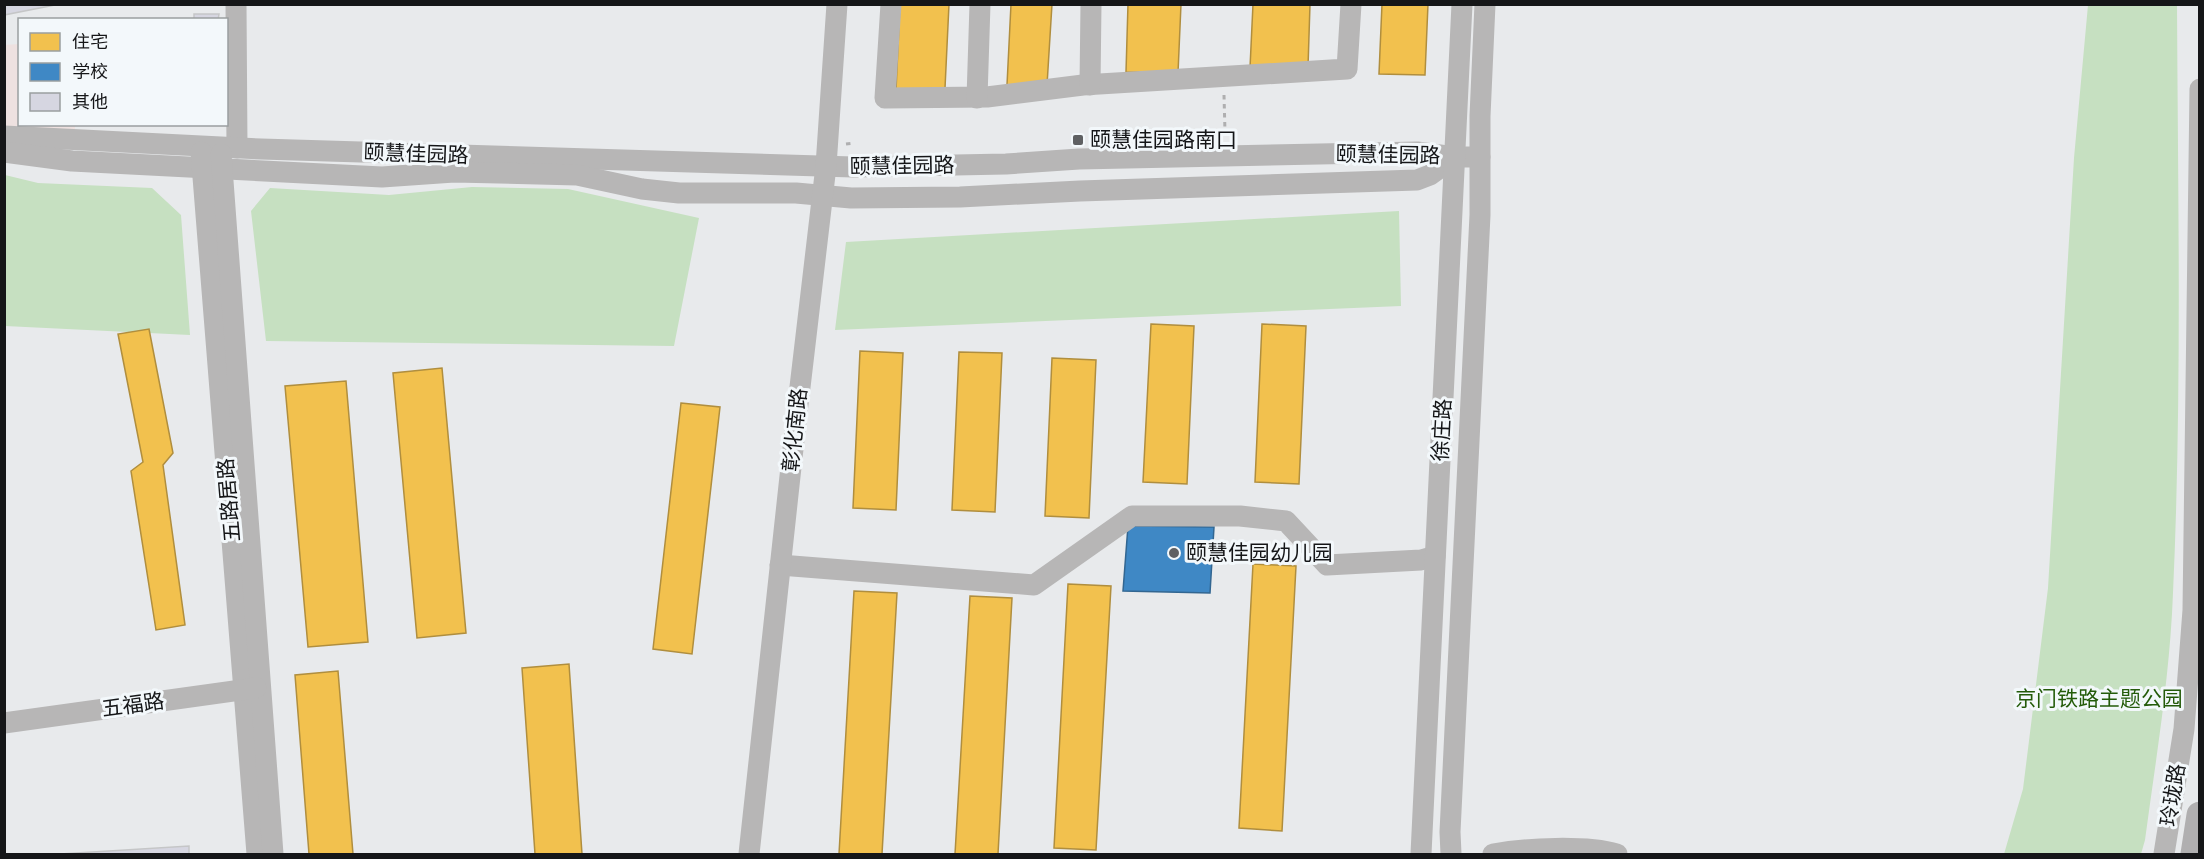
<svg xmlns="http://www.w3.org/2000/svg" width="2204" height="859" viewBox="0 0 2204 859" font-family="'Alegreya Sans','Noto Sans SC',sans-serif">
	<style>
		.commercial { fill: #eee1e0 }
		.green { fill: #c6e0c1 }
		.homes { fill: #f2c14e; stroke: #b08e3e; stroke-width: 1.5 }
		.schools { fill: #3f88c5; stroke: #326691; stroke-width: 1.5 }
		.building { fill: #d6d6e1; stroke: #c5c6c7; stroke-width: 1.5 }
		.lines { fill: none; stroke-linecap: round; stroke-linejoin: round }
		.path { stroke: #afafb0; stroke-width: 3; stroke-dasharray: 4.5 4.5; stroke-linecap: butt }
		.minor { stroke: #b7b6b6; stroke-width: 21 }
		.major { stroke: #b0afb0; stroke-width: 27 }
		.poi-dot { fill: #5f6062; stroke: #f3f8fb; stroke-width: 2 }
		.labels { text-anchor: middle; stroke-width: 6; stroke-linejoin: round; paint-order: stroke }
		.poi-label { font-size: 21px; fill: #151618; stroke: #f3f8fb; text-anchor: start }
		.street-label { font-size: 21px; fill: #151618; stroke: #f3f8fb }
		.park-label { font-size: 21px; fill: #245b0a; stroke: #f3f8fb }
	</style>
	<rect width="100%" height="100%" fill="#e8eaec"/>
	<polygon class="commercial" points="19,44 20,124 75,125 75,130 5,126 4,45"/>
	<g class="green">
		<path d="M2088 5H2177C2178 200 2182 397 2173 593 2170 675 2156 758 2145 840L2141 854H2004L2023 789 2048 588 2074 158Z"/>
		<polygon points="5,175 38,183 152,188 181,215 190,335 5,326"/>
		<polygon points="472,187 568,189 699,218 674,346 266,341 251,211 270,188 389,195"/>
		<polygon points="1399,211 1401,306 835,330 846,242"/>
	</g>
	<g class="homes">
		<polygon points="900,4 949,4 945,88 896,90"/>
		<polygon points="1011,4 1052,4 1047,85 1007,85"/>
		<polygon points="1128,4 1181,4 1178,73 1126,72"/>
		<polygon points="1253,4 1310,4 1308,67 1250,68"/>
		<polygon points="1382,4 1428,4 1425,75 1379,74"/>
		<polygon points="1151,324 1194,326 1187,484 1143,482"/>
		<polygon points="1262,324 1306,326 1299,484 1255,482"/>
		<polygon points="149,329 173,453 163,465 185,625 156,630 131,471 143,462 118,334"/>
		<polygon points="860,351 903,353 896,510 853,508"/>
		<polygon points="959,352 1002,353 995,512 952,510"/>
		<polygon points="1052,358 1096,360 1089,518 1045,516"/>
		<polygon points="442,368 466,633 417,638 393,373"/>
		<polygon points="346,381 368,642 308,647 285,386"/>
		<polygon points="681,403 720,407 692,654 653,649"/>
		<polygon points="1253,564 1296,566 1282,831 1239,828"/>
		<polygon points="1068,584 1111,586 1096,850 1054,848"/>
		<polygon points="854,591 897,593 882,854 839,854"/>
		<polygon points="970,596 1012,598 998,854 955,854"/>
		<polygon points="569,664 582,854 535,854 522,668"/>
		<polygon points="338,671 353,854 309,854 295,675"/>
	</g>
	<polygon class="schools" points="1128,526 1214,527 1210,593 1123,591"/>
	<g class="building">
		<polygon points="4,4 60,4 4,15"/>
		<polygon points="194,14 219,14 218,20 194,20"/>
		<polygon points="189,846 189,854 60,854"/>
	</g>
	<g class="lines">
		<g class="path">
			<polyline points="1224,95 1225,132"/>
			<polyline points="846,144 854,143"/>
		</g>
		<g class="minor">
			<polyline points="236,4 237,148"/>
			<polyline points="891,4 885,98 987,97 1083,85 1347,69 1351,4"/>
			<polyline points="1090,85 1091,4"/>
			<polyline points="977,98 980,4"/>
			<polyline points="4,136 261,149 853,167 1006,164 1079,159 1417,152 1455,157 1480,157"/>
			<polyline points="4,152 72,161 382,177 454,172 577,175 642,189 679,193 796,193 851,198 960,197 1080,191 1417,180 1430,175 1455,157"/>
			<polyline points="201,152 257,854"/>
			<polyline points="221,154 273,854"/>
			<polyline points="780,565 1034,585 1132,516 1240,516 1286,521 1327,565 1421,560 1435,556"/>
			<polyline points="4,723 256,688"/>
			<polyline points="749,854 796,421 826,166 837,4"/>
			<polyline points="1421,854 1462,4"/>
			<polyline points="1451,854 1450,832 1480,215 1480,116 1485,4"/>
			<path d="M1493 854C1527 848 1585 845 1617 854"/>
			<polyline points="2164,854 2184,729 2193,610 2200,89"/>
		</g>
		<polyline class="major" points="2194,854 2200,815"/>
	</g>
	<g class="poi-dot">
		<rect x="1072" y="134" width="12" height="12" rx="3"/>
		<circle cx="1174" cy="553" r="6"/>
	</g>
	<g class="labels">
		<g class="poi-label">
			<text x="1090" y="147">颐慧佳园路南口</text>
			<text x="1186" y="560">颐慧佳园幼儿园</text>
		</g>
		<g class="street-label">
			<text transform="translate(416 154) rotate(2)" y="7">颐慧佳园路</text>
			<text transform="translate(1388 155) rotate(1)" y="7">颐慧佳园路</text>
			<text transform="translate(902 166) rotate(-1)" y="7">颐慧佳园路</text>
			<text transform="translate(795 430) rotate(-84)" y="7">彰化南路</text>
			<text transform="translate(1442 430) rotate(-87)" y="7">徐庄路</text>
			<text transform="translate(229 500) rotate(-95)" y="7">五路居路</text>
			<text transform="translate(133 705) rotate(-8)" y="7">五福路</text>
			<text transform="translate(2173 795) rotate(-81)" y="7">玲珑路</text>
		</g>
		<g class="park-label">
			<text x="2099" y="706">京门铁路主题公园</text>
		</g>
	</g>
	<rect width="2204" height="859" fill="none" stroke="#151618" stroke-width="12"/>
	<rect x="18" y="18" width="210" height="108" fill="#f3f8fb" stroke="#9a9ea0" stroke-width="1.5"/>
	<rect x="30" y="33" width="30" height="18" fill="#f2c14e" stroke="#9a9ea0" stroke-width="1.5"/>
	<text x="72" y="48" font-size="18" fill="#151618">住宅</text>
	<rect x="30" y="63" width="30" height="18" fill="#3f88c5" stroke="#9a9ea0" stroke-width="1.5"/>
	<text x="72" y="78" font-size="18" fill="#151618">学校</text>
	<rect x="30" y="93" width="30" height="18" fill="#d6d6e1" stroke="#9a9ea0" stroke-width="1.5"/>
	<text x="72" y="108" font-size="18" fill="#151618">其他</text>
</svg>
